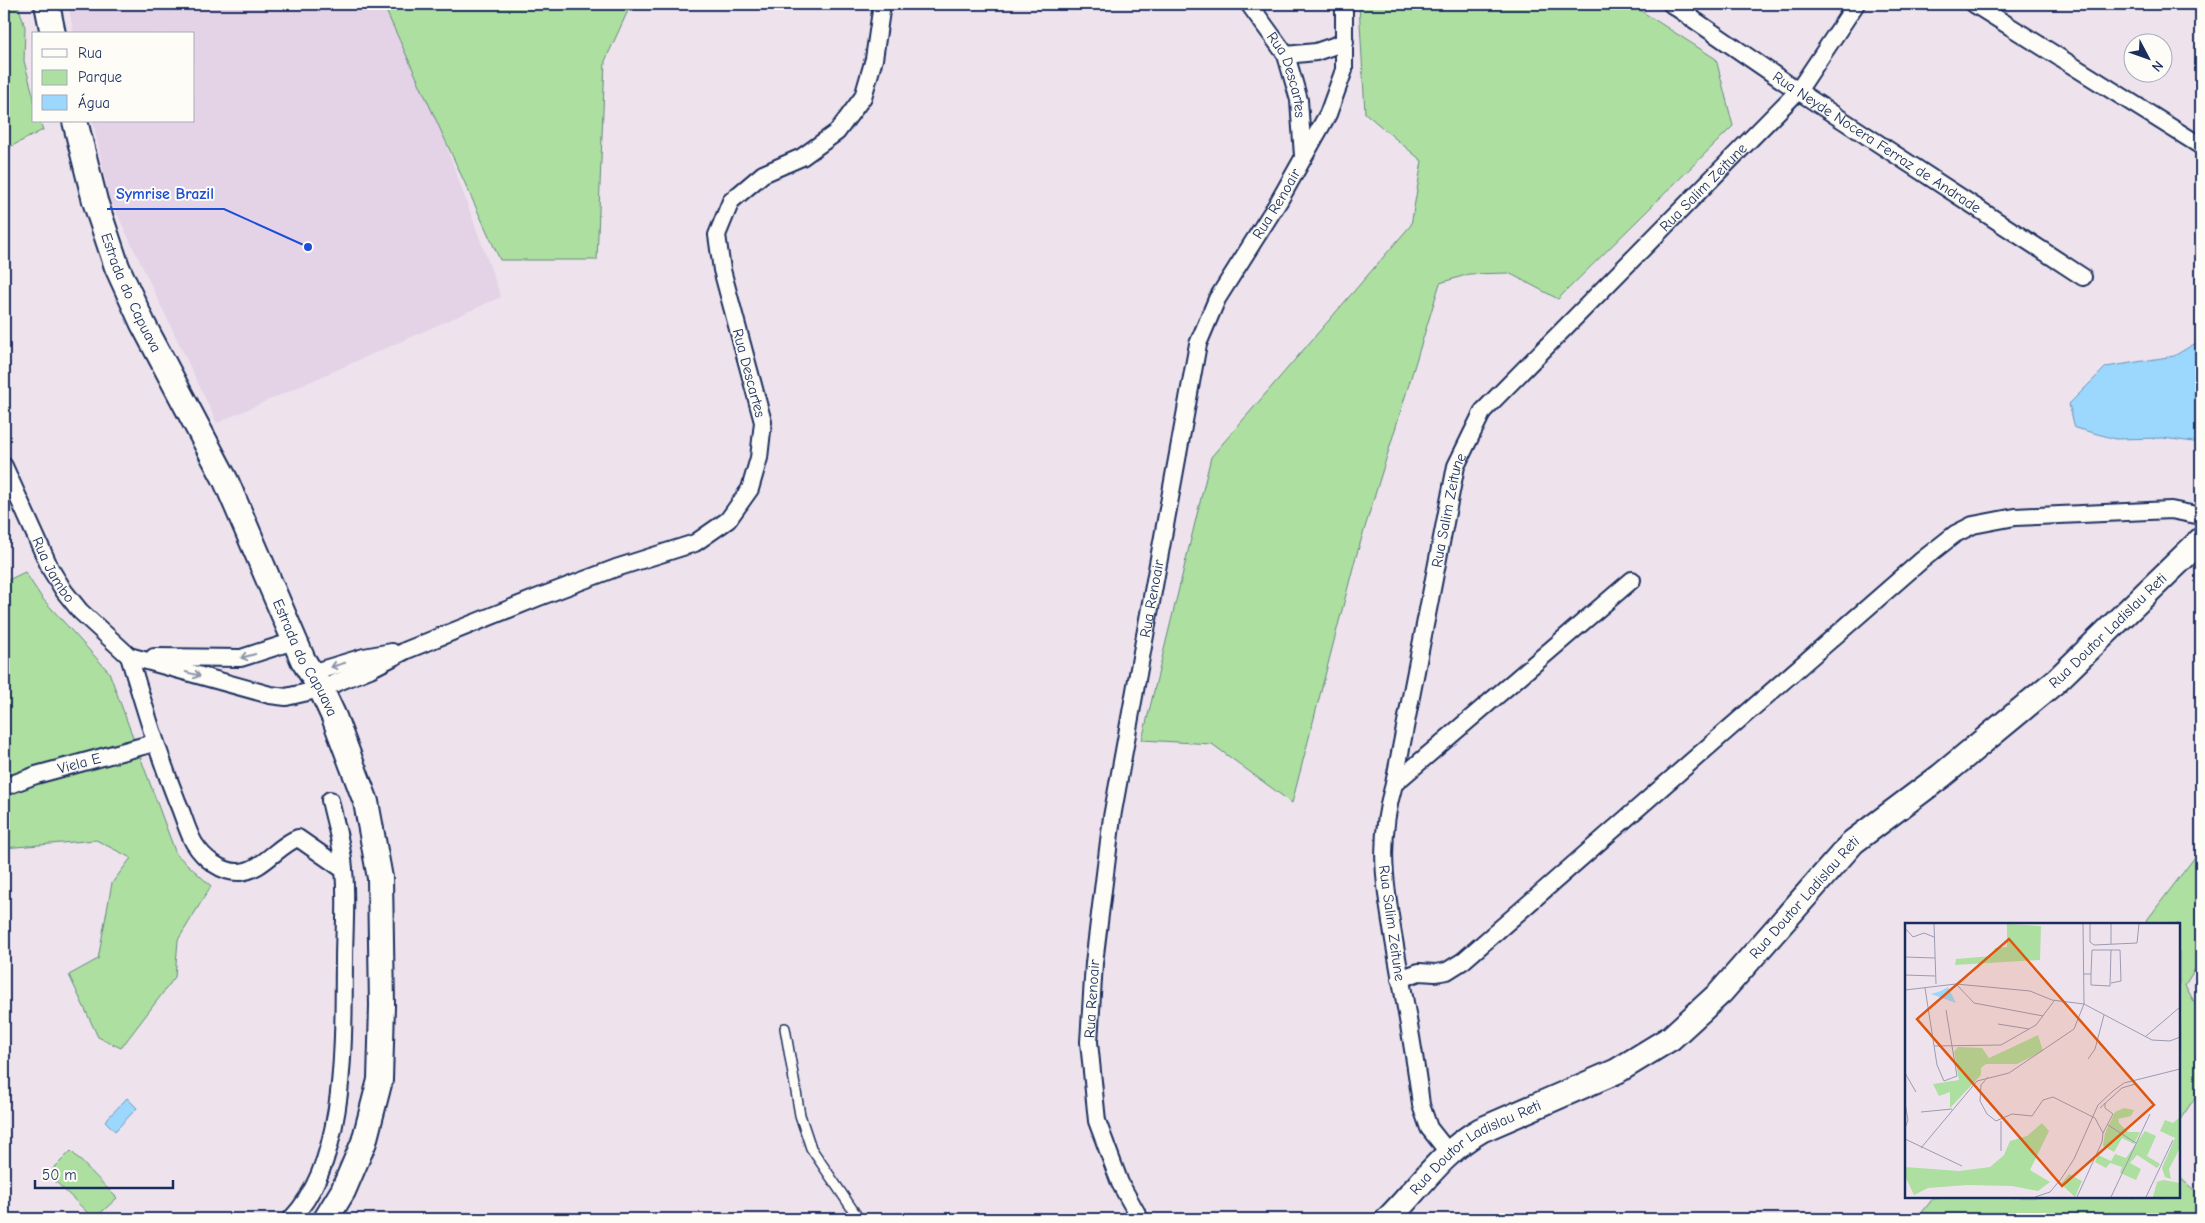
<svg xmlns="http://www.w3.org/2000/svg" width="2205" height="1223" viewBox="0 0 2205 1223" font-family="'Comic Neue',sans-serif">
	<style>
		.built { fill: #e4d2e6 }
		.green { fill: #addfa0; stroke: #64877f }
		.water { fill: #9cd7fd; stroke: #6894bd }
		.lines { fill: none; stroke-linecap: round; stroke-linejoin: round }
		.lane-casing { stroke: #1b2f5e; stroke-width: 12 }
		.street-casing { stroke: #1b2f5e; stroke-width: 20 }
		.secondary-casing { stroke: #1b2f5e; stroke-width: 28 }
		.lane { stroke: #fdfcf7; stroke-width: 9 }
		.street { stroke: #fdfcf7; stroke-width: 16 }
		.secondary { stroke: #fdfcf7; stroke-width: 24 }
		.oneway { stroke: #8c96aa }
		.labels { text-anchor: middle; stroke-width: 4; stroke-linejoin: round; paint-order: stroke }
		.street-label { font-size: 15px; fill: #1b2f5e; stroke: #fdfcf7 }
		.inset-road { fill: none; stroke: #9a9bb4; stroke-width: 1 }
		.view { fill: #de5710; fill-opacity: 0.15; stroke: #de5710; stroke-width: 2.5 }
		.inset-edge { fill: none; stroke: #1b2f5e; stroke-width: 2.5 }
		.leader { fill: none; stroke: #1d4ed8; stroke-width: 2 }
		.callout-dot { fill: #1d4ed8; stroke: #fdfcf7; stroke-width: 2 }
		.callout-label { font-size: 16px; text-anchor: middle; font-weight: bold; fill: #1d4ed8; stroke: #fdfcf7; stroke-width: 4; stroke-linejoin: round; paint-order: stroke }
	</style>
	<rect width="100%" height="100%" fill="#eee3ed"/>
	<filter id="ink" filterUnits="userSpaceOnUse"><feTurbulence type="fractalNoise" baseFrequency=".02" numOctaves="2"/><feDisplacementMap in="SourceGraphic" scale="10" xChannelSelector="R" yChannelSelector="G"/><feConvolveMatrix kernelMatrix="1 2 1 2 8 2 1 2 1" color-interpolation-filters="sRGB"/></filter>
	<g filter="url(#ink)">
		<polygon class="built" points="68,4 395,4 501,297 217,423 109,197 93,121 194,121 194,34 74,34"/>
		<g class="green">
			<polygon points="383,4 631,4 605,61 597,260 500,260"/>
			<polygon points="1359,4 1625,4 1638,9 1716,59 1733,126 1558,299 1509,273 1469,274 1440,283 1355,560 1292,803 1212,744 1142,740 1211,457 1411,225 1422,161 1365,113"/>
			<polygon points="4,5 18,5 25,27 24,61 34,98 34,121 40,121 43,130 4,150"/>
			<polygon points="25,572 42,598 109,672 176,854 211,886 178,940 175,977 121,1048 98,1037 69,975 98,959 112,883 131,858 96,840 4,848 4,582"/>
			<polygon points="2201,849 2201,959 2185,985 2201,1014 2201,1089 2179,1121 2179,924 2144,924"/>
			<polygon points="71,1151 117,1198 94,1219 48,1174"/>
			<polygon points="2179,1177 2201,1196 2201,1219 1917,1219 1934,1197 2179,1197"/>
		</g>
		<g class="water">
			<polygon points="2201,340 2201,443 2163,438 2116,439 2075,428 2069,404 2106,367 2174,356"/>
			<polygon points="127,1098 137,1108 115,1131 105,1121"/>
		</g>
		<g class="lines">
			<g class="lane-casing">
				<polyline id="lane" points="785,1028 800,1115 811,1148 859,1219"/>
			</g>
			<g class="street-casing">
				<g id="street">
					<path id="s1" d="M1249 4 1286 55 1299 100 1303 156"/>
					<path id="s2" d="M1671 4 1798 91 2083 277"/>
					<polyline points="1974,4 2201,146"/>
					<polyline points="1286,55 1316,52 1345,42"/>
					<path id="s3" d="M4 466 51 570 64 591 80 611 129 656 270 695 286 697 321 689 370 669 407 650 539 597 616 568 695 543 728 520 750 489 759 458 763 422 722 270 717 235 731 201 763 174 802 157 837 132 863 97 874 59 882 4"/>
					<path d="M129 656C144 706 158 753 177 801 183 814 187 831 194 843 204 859 222 873 240 872 263 870 278 845 298 838L344 870"/>
					<polyline points="154,657 241,658 294,641"/>
					<polyline points="311,673 364,657 392,652"/>
					<polyline points="1394,784 1632,580"/>
					<path id="s4" d="M4 787 36 775 154 743"/>
					<polyline points="1400,979 1419,972 1435,973 1447,971 1463,961 1922,560 1955,534 1973,525 2015,517 2171,510 2201,516"/>
					<path id="s5" d="M1448 1152 1429 1128 1421 1105C1415 1052 1404 999 1395 946 1385 888 1377 842 1394 784L1456 466 1483 411 1798 91 1856 4"/>
					<path d="M291 1219C348 1161 343 1038 344 961 344 932 347 900 344 870 343 847 335 823 330 800"/>
					<path id="s6" d="M1140 1219 1120 1183 1097 1121 1089 1042 1094 963 1112 817 1198 344 1217 299 1279 201 1328 114 1344 70V4"/>
				</g>
			</g>
			<g class="secondary-casing">
				<g id="secondary">
					<polyline points="47,4 53,34"/>
					<path id="s7" d="M75 121 95 201 117 267 143 324 226 481 303 660 321 689 334 717 366 802 380 878 382 1006 380 1080 364 1142 343 1191 326 1219"/>
					<path id="s8" d="M1388 1219C1419 1188 1442 1152 1481 1130L1617 1071 1671 1038 1721 992 1853 842 1941 776 2056 681 2201 540"/>
				</g>
			</g>
			<use href="#lane" class="lane"/>
			<use href="#street" class="street"/>
			<use href="#secondary" class="secondary"/>
		</g>
		<defs><path id="oneway-shaft" d="M-6 0H5M1.5-3L5.5 0L1.5 3" fill="none" stroke-width="1.6" stroke-linecap="round" stroke-linejoin="round" transform="scale(1.25)"/></defs>
		<g class="oneway">
			<use href="#oneway-shaft" transform="translate(248 656) rotate(164)"/>
			<use href="#oneway-shaft" transform="translate(338 665) rotate(163)"/>
			<use href="#oneway-shaft" transform="translate(193 674) rotate(15)"/>
		</g>
	</g>
	<g class="labels">
		<g class="street-label">
			<text dy="5" stroke="none"><textPath href="#s1" startOffset="82">Rua Descartes</textPath></text>
			<text dy="5" stroke="none"><textPath href="#s2" startOffset="248">Rua Neyde Nocera Ferraz de Andrade</textPath></text>
			<text dy="5" stroke="none"><textPath href="#s5" startOffset="1079">Rua Salim Zeitune</textPath></text>
			<text dy="5" stroke="none"><textPath href="#s6" startOffset="1055">Rua Renoair</textPath></text>
			<text dy="5" stroke="none"><textPath href="#s7" startOffset="181">Estrada do Capuava</textPath></text>
			<text transform="translate(749 373) rotate(75)" y="5">Rua Descartes</text>
			<text dy="5" stroke="none"><textPath href="#s5" startOffset="659">Rua Salim Zeitune</textPath></text>
			<text dy="5" stroke="none"><textPath href="#s3" startOffset="115">Rua Jambo</textPath></text>
			<text dy="5" stroke="none"><textPath href="#s6" startOffset="635">Rua Renoair</textPath></text>
			<text dy="5" stroke="none"><textPath href="#s8" startOffset="940">Rua Doutor Ladislau Reti</textPath></text>
			<text dy="5" stroke="none"><textPath href="#s7" startOffset="586">Estrada do Capuava</textPath></text>
			<text dy="5" stroke="none"><textPath href="#s4" startOffset="79">Viela E</textPath></text>
			<text dy="5" stroke="none"><textPath href="#s8" startOffset="535">Rua Doutor Ladislau Reti</textPath></text>
			<text transform="translate(1392 923) rotate(82)" y="5">Rua Salim Zeitune</text>
			<text dy="5" stroke="none"><textPath href="#s6" startOffset="230">Rua Renoair</textPath></text>
			<text dy="5" stroke="none"><textPath href="#s8" startOffset="115">Rua Doutor Ladislau Reti</textPath></text>
		</g>
	</g>
	<g transform="translate(1905 923)">
		<rect width="275" height="275" fill="#eee3ed"/>
		<path d="M102 1 136 3 135 37 50 42 51 36 87 33 90 25 102 24ZM133 112 138 128 112 141H81L76 145V152L45 185V169L34 173 28 161 54 157 49 129 53 124 77 125 84 135ZM219 185 229 187 226 193 213 196 214 200 223 209H235L229 221 217 215 209 229 198 223 200 210 210 189ZM275 194V225L264 246 266 256 260 254 257 245 270 215 255 208 260 197 268 200ZM137 200 144 208 125 247 145 259 133 268 107 263 62 262 23 265 9 272 0 253V244L54 248 85 244 99 232 105 218 122 213ZM240 208 251 213 242 233 255 241 252 245 232 232 225 240 236 246 231 257 215 250 217 244 205 240 201 245 190 239 193 232 206 238 210 231 221 235ZM164 251 177 258 170 274 156 261ZM258 257 275 260V274H248L252 259Z" fill="#addfa0"/>
		<path d="M43 64 51 80 26 71 36 68Z" fill="#9cd7fd"/>
		<path class="inset-road" d="M29 1 31 61M185 1V19L189 22 232 20 234 1M0 5 8 14 19 10 29 14M206 21V1M0 34 30 35M179 51H186L187 27H215L216 58 206 60M186 51V62L205 63 206 27M0 52 30 53M51 61 69 80 138 93M20 65 32 142 39 158 52 153 41 87M0 67 51 61 125 68 147 77 179 81 247 117 265 118 275 114M93 101 124 106M240 114 275 84M29 123 96 122 131 102 149 78M183 136 190 126 199 92M0 150 11 169M83 154 76 162 75 178 82 191 91 198 107 191 127 193 138 177 148 174 190 195 198 210 197 219 172 274M0 180 3 197 0 205M195 185 217 165 230 161M16 189 47 186M96 198V228M203 202 231 220M198 210 208 191 200 185V180M0 216 57 243M16 225 72 158 104 150 169 106 179 81 178 1M130 274 145 269 156 256 169 236 193 182 208 168 219 160 275 146M206 274 245 191M241 274 268 217"/>
		<path class="view" d="M104 16 249 182 157 263 12 96Z"/>
		<rect width="275" height="275" class="inset-edge"/>
	</g>
	<path class="leader" d="M308 247L224 209H107"/>
	<circle class="callout-dot" cx="308" cy="247" r="5"/>
	<g class="callout-label">
		<text x="165" y="199">Symrise Brazil</text>
	</g>
	<rect width="2205" height="1223" fill="none" stroke="#fdfcf7" stroke-width="20"/>
	<rect x="10" y="10" width="2185" height="1203" fill="none" stroke="#1b2f5e" stroke-width="2" filter="url(#ink)"/>
	<rect x="32" y="32" width="162" height="90" fill="#fdfcf7" stroke="#a3aaba"/>
	<rect x="42" y="49" width="25" height="8" fill="#fdfcf7" stroke="#a3aaba"/>
	<text x="78" y="58" font-size="15" fill="#1b2f5e">Rua</text>
	<rect x="42" y="70" width="25" height="15" fill="#addfa0" stroke="#a3aaba"/>
	<text x="78" y="82" font-size="15" fill="#1b2f5e">Parque</text>
	<rect x="42" y="95" width="25" height="15" fill="#9cd7fd" stroke="#a3aaba"/>
	<text x="78" y="108" font-size="15" fill="#1b2f5e">Água</text>
	<g transform="translate(2148 58) rotate(131)"><circle r="24" fill="#fdfcf7" stroke="#a3aaba"/>
	<path d="M0-4L9 19L0 12L-9 19Z" fill="#1b2f5e"/>
	<text y="-8" font-size="14" font-weight="bold" text-anchor="middle" fill="#1b2f5e">N</text>
	</g>
	<path d="M35 1180v8h138v-8" fill="none" stroke="#1b2f5e" stroke-width="2.5"/>
	<text x="42" y="1180" font-size="15" fill="#1b2f5e" stroke="#fdfcf7" stroke-width="4" paint-order="stroke">50 m</text>
</svg>
